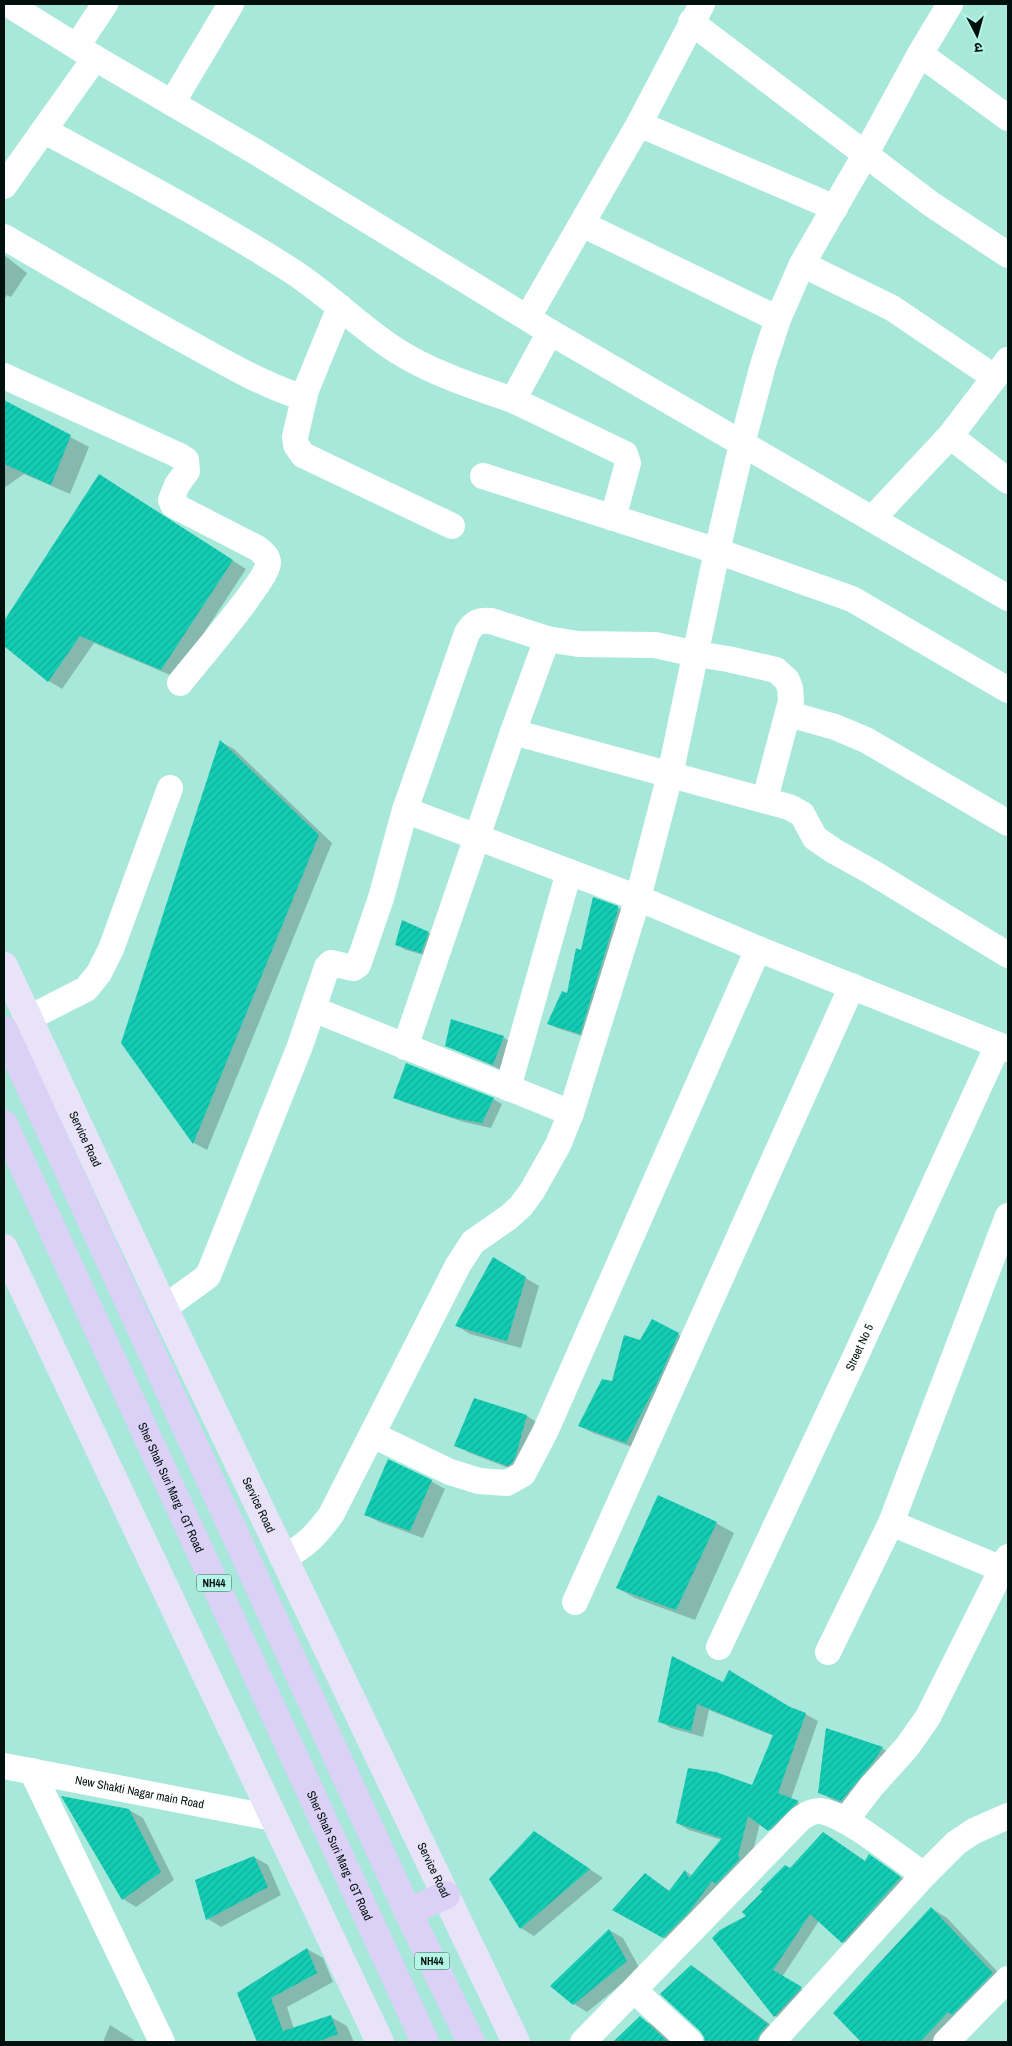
<svg xmlns="http://www.w3.org/2000/svg" width="1012" height="2046" viewBox="0 0 1012 2046" font-family="'Archivo Narrow','Noto Sans Devanagari',sans-serif">
	<style>
		.shadow { fill: #0003 }
		.building { fill: url(#building-hatch) }
		.lines { fill: none; stroke-linecap: round; stroke-linejoin: round }
		.minor { stroke: #fff; stroke-width: 26 }
		.major { stroke: #e9e3f9; stroke-width: 28 }
		.highway { stroke: #dbd0f5; stroke-width: 28 }
		.labels { text-anchor: middle; stroke-width: 4; stroke-linejoin: round; paint-order: stroke }
		.shield { fill: #b4f5e7; stroke: #36554e; stroke-width: 1 }
		.shield-label { font-size: 11px; font-weight: bold; fill: #00100c }
		.street-label { font-size: 12px; fill: #00100c; stroke: #b4f5e7 }
	</style>
	<defs>
		<pattern id="building-hatch" width="6" height="6" patternUnits="userSpaceOnUse" patternTransform="scale(1.25)"><rect width="6" height="6" fill="#13ccb3"/><path d="M-1 1l2-2M0 6l6-6M5 7l2-2" fill="none" stroke="#10ae99"/></pattern>
	</defs>
	<rect width="100%" height="100%" fill="#a7e8da"/>
	<g class="shadow">
		<polygon points="4,255 27,273 11,297 7,295 4,300"/>
		<polygon points="4,402 89,447 70,494 24,474 4,488 4,438 13,441 18,427 4,420"/>
		<polygon points="99,475 246,569 175,677 94,643 62,689 49,681 4,645 4,623"/>
		<polygon points="221,742 234,749 332,843 207,1150 194,1143 122,1042"/>
		<polygon points="617,907 626,912 588,1038 557,1028 549,1024 568,995 582,951"/>
		<polygon points="428,933 437,938 431,957 406,950 397,945"/>
		<polygon points="503,1037 512,1043 502,1070 447,1046"/>
		<polygon points="394,1097 493,1099 502,1104 491,1128 464,1122 403,1102"/>
		<polygon points="507,1267 539,1286 521,1348 470,1334 457,1326"/>
		<polygon points="653,1321 692,1342 640,1450 593,1433 580,1426 613,1382"/>
		<polygon points="527,1416 540,1424 522,1473 470,1453 456,1445"/>
		<polygon points="431,1481 445,1489 423,1538 379,1522 365,1514"/>
		<polygon points="716,1523 734,1533 695,1620 635,1598 617,1588"/>
		<polygon points="724,1683 805,1714 818,1721 791,1799 810,1809 781,1837 760,1823 750,1864 676,1944 625,1917 645,1875 670,1891 685,1871 693,1876 722,1840 689,1830 677,1823 753,1786 774,1736 709,1710 703,1737 671,1728 659,1721"/>
		<polygon points="882,1748 895,1756 855,1808 833,1800 819,1792"/>
		<polygon points="129,1810 143,1818 174,1880 136,1907 123,1899"/>
		<polygon points="534,1832 603,1878 534,1936 521,1928"/>
		<polygon points="824,1833 866,1862 870,1856 880,1862 910,1884 853,1947 843,1942 819,1921 782,1977 810,1994 785,2022 775,2016 713,1938 748,1917"/>
		<polygon points="254,1857 268,1865 281,1895 221,1927 208,1919 196,1881"/>
		<polygon points="931,1908 947,1918 1008,1983 944,2042 863,2042 837,2015"/>
		<polygon points="609,1930 623,1938 640,1969 587,2012 574,2004"/>
		<polygon points="307,1949 323,1958 333,1982 287,2007 294,2029 331,2017 347,2026 354,2042 258,2042 238,1993"/>
		<polygon points="692,1966 704,1974 780,2032 773,2042 706,2042"/>
		<polygon points="640,2018 653,2025 672,2042 614,2042"/>
		<polygon points="110,2025 134,2040 133,2042 103,2042"/>
	</g>
	<g class="building">
		<polygon points="4,400 71,435 51,485 4,464"/>
		<polygon points="99,474 233,560 161,670 80,636 48,682 4,646 4,621"/>
		<polygon points="220,740 319,835 193,1144 121,1043"/>
		<polygon points="593,897 618,906 618,910 580,1034 547,1024 562,991 567,993 576,948 581,950"/>
		<polygon points="402,920 429,932 421,953 395,945"/>
		<polygon points="451,1019 504,1036 493,1065 445,1046"/>
		<polygon points="406,1063 494,1098 482,1123 454,1118 393,1098"/>
		<polygon points="493,1257 526,1277 507,1341 455,1326"/>
		<polygon points="652,1319 679,1333 657,1383 626,1443 578,1426 602,1379 612,1381 624,1335 640,1340"/>
		<polygon points="474,1398 527,1415 516,1455 512,1463 507,1466 454,1446"/>
		<polygon points="388,1459 432,1480 410,1531 364,1515"/>
		<polygon points="658,1495 717,1522 676,1610 616,1588"/>
		<polygon points="672,1656 723,1682 729,1670 790,1707 806,1713 778,1793 799,1801 768,1831 748,1816 738,1856 740,1859 716,1884 712,1881 689,1912 663,1938 612,1910 645,1873 669,1891 685,1870 689,1878 722,1838 676,1823 688,1768 716,1772 752,1785 773,1735 697,1704 691,1731 658,1722"/>
		<polygon points="826,1728 883,1747 873,1762 841,1801 818,1793"/>
		<polygon points="61,1796 129,1809 161,1872 122,1900"/>
		<polygon points="534,1831 590,1869 520,1929 489,1879"/>
		<polygon points="823,1832 865,1861 869,1854 901,1877 842,1943 810,1914 773,1970 802,1987 774,2017 712,1938 720,1930 746,1916 742,1912 763,1891 760,1890 785,1865 790,1868"/>
		<polygon points="254,1856 268,1887 206,1920 195,1880"/>
		<polygon points="931,1907 993,1973 952,2015 948,2012 920,2042 861,2042 833,2013"/>
		<polygon points="609,1929 627,1961 573,2005 550,1986"/>
		<polygon points="307,1948 317,1973 271,1998 283,2031 331,2015 338,2034 317,2042 257,2042 237,1993"/>
		<polygon points="691,1965 768,2024 761,2032 756,2042 705,2042 704,2037 700,2031 660,1994"/>
		<polygon points="640,2016 668,2042 613,2042"/>
	</g>
	<g class="lines">
		<g class="minor">
			<polyline points="8,4 95,58 256,152 550,332 1008,598"/>
			<polyline points="950,4 920,54 1008,118"/>
			<polyline points="691,22 931,204 1008,255"/>
			<polyline points="77,46 105,4"/>
			<polyline points="172,103 231,4"/>
			<polyline points="639,124 835,208"/>
			<path d="M45 131C128 176 212 220 292 271 327 294 357 324 391 347 428 372 472 386 513 400"/>
			<polyline points="4,186 95,58"/>
			<polyline points="582,224 778,319"/>
			<path d="M4 237C63 271 122 306 182 339 219 359 255 381 295 395L306 390 340 307"/>
			<polyline points="802,264 892,308 994,377"/>
			<polyline points="528,317 639,124 702,4"/>
			<polyline points="550,332 513,400 625,454 628,463 613,518"/>
			<path d="M4 376 180 456 186 460 187 471 177 485 171 500 173 505 257 548C262 552 268 556 268 563 268 579 194 665 180 683"/>
			<polyline points="306,390 295,437 296,445 303,455 452,526"/>
			<polyline points="950,436 1008,481"/>
			<polyline points="483,476 717,551 852,599 1008,690"/>
			<polyline points="873,518 950,436 1008,360"/>
			<polyline points="789,714 835,727 866,740 1008,823"/>
			<polyline points="513,732 789,807 802,814 815,838 834,851 870,871 1008,955"/>
			<polyline points="405,810 638,898 758,949 1008,1049"/>
			<polyline points="313,1009 571,1113"/>
			<polyline points="29,1018 86,989 99,973 111,949 170,788"/>
			<polyline points="405,1047 513,732 547,639"/>
			<polyline points="508,1088 569,872"/>
			<path d="M164 1308 208 1276 300 1046 327 967 331 963 353 968 358 965 381 898 405 810 467 633C474 622 479 620 491 621L547 639 578 644 655 645 696 654 728 659 776 670 787 680 790 688 791 701 765 799"/>
			<polyline points="373,1435 450,1472 479,1481 507,1483 523,1474 545,1432 758,949"/>
			<polyline points="891,1523 1002,1569"/>
			<path d="M283 1558C306 1546 316 1535 331 1515L458 1265 473 1242 509 1217 521 1206 532 1191 558 1145 571 1113 638 898 670 775 717 551 742 444 763 365 778 319 802 264 865 155 920 54"/>
			<polyline points="575,1602 852,986"/>
			<path id="s1" d="M719 1647 857 1353 998 1045"/>
			<polyline points="828,1652 891,1523 1008,1216"/>
			<path id="s2" d="M4 1766 273 1818"/>
			<polyline points="32,1771 162,2042"/>
			<polyline points="845,1821 871,1787 907,1747 928,1717 1008,1557"/>
			<polyline points="635,1991 690,2042"/>
			<path d="M583 2042 800 1819C807 1814 816 1809 825 1812 850 1818 900 1859 924 1875"/>
			<polyline points="772,2042 924,1875 956,1843 974,1831 1008,1816"/>
			<polyline points="946,2042 1008,1979"/>
		</g>
		<g class="major">
			<path id="s3" d="M4 966 164 1308 516 2042"/>
			<polyline points="4,1248 380,2042"/>
		</g>
		<g class="highway">
			<polyline points="4,1030 408,1912 471,2042"/>
			<path id="s4" d="M4 1124 425 2042"/>
			<polyline points="408,1912 446,1895"/>
		</g>
	</g>
	<g class="labels">
		<g class="shield">
			<rect x="196.5" y="1574.5" width="35" height="17" rx="4"/>
			<rect x="414.5" y="1952.5" width="35" height="17" rx="4"/>
		</g>
		<g class="shield-label">
			<text x="214" y="1587">NH44</text>
			<text x="432" y="1965">NH44</text>
		</g>
		<g class="street-label">
			<text dy="4" stroke="none"><textPath href="#s3" startOffset="191">Service Road</textPath></text>
			<text dy="4" stroke="none"><textPath href="#s1" startOffset="331">Street No 5</textPath></text>
			<text dy="4" stroke="none"><textPath href="#s4" startOffset="400">Sher Shah Suri Marg - GT Road</textPath></text>
			<text dy="4" stroke="none"><textPath href="#s3" startOffset="596">Service Road</textPath></text>
			<text dy="4" stroke="none"><textPath href="#s2" startOffset="138">New Shakti Nagar main Road</textPath></text>
			<text dy="4" stroke="none"><textPath href="#s4" startOffset="805">Sher Shah Suri Marg - GT Road</textPath></text>
			<text dy="4" stroke="none"><textPath href="#s3" startOffset="1001">Service Road</textPath></text>
		</g>
	</g>
	<rect width="1012" height="2046" fill="none" stroke="#00100c" stroke-width="10"/>
	<g transform="translate(977 35) rotate(174)" stroke="#b4f5e7" stroke-width="4" paint-order="stroke">
	<path d="M0-4L9 19L0 12L-9 19Z" fill="#00100c"/>
	<text y="-8" font-size="14" font-weight="bold" text-anchor="middle" fill="#00100c">उ</text>
	</g>
</svg>
